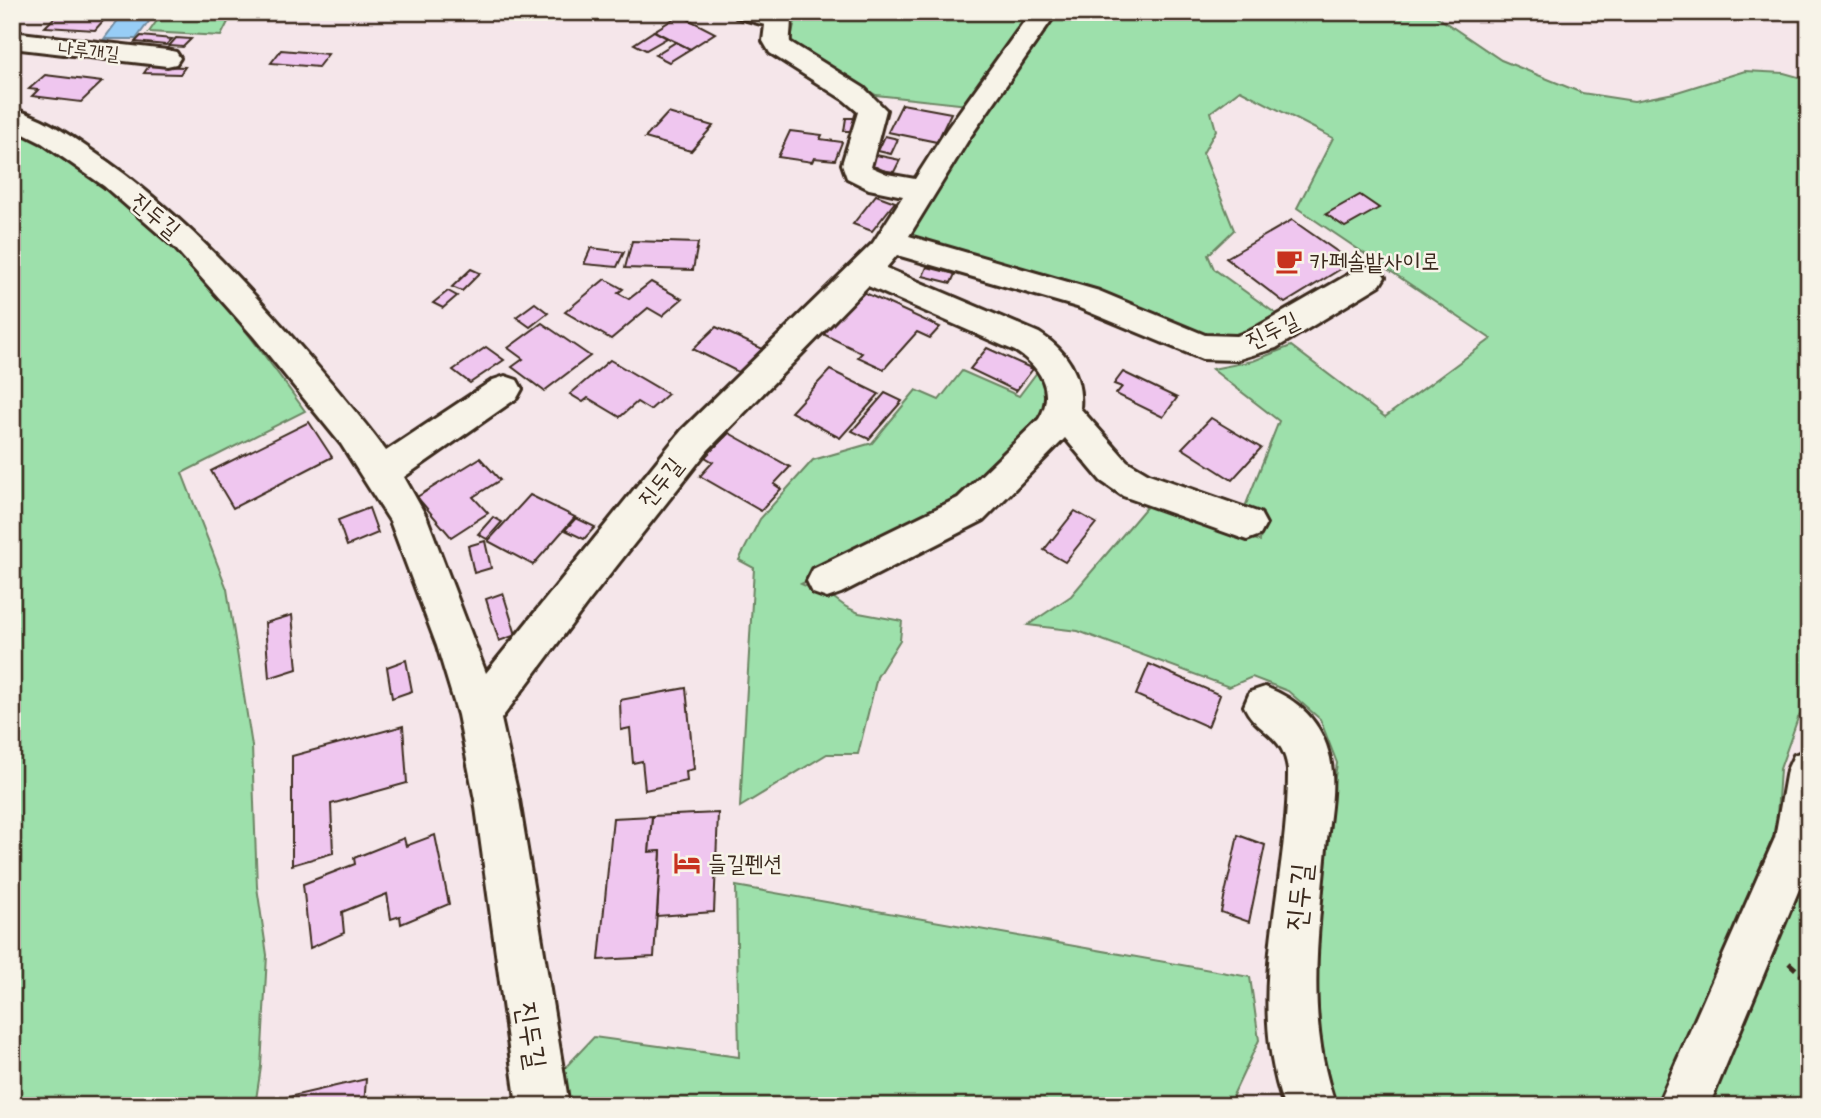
<svg xmlns="http://www.w3.org/2000/svg" width="1821" height="1118" viewBox="0 0 1821 1118" font-family="Pangolin,'Poor Story',sans-serif">
	<style>
		.green { fill: #9de0ab; stroke: #6c8564; stroke-width: 2 }
		.water { fill: #97cdf6; stroke: #728ca0; stroke-width: 2 }
		.building { fill: #efc6ef; stroke: #3b2a1e; stroke-width: 2 }
		.lines { fill: none; stroke-linecap: round; stroke-linejoin: round }
		.minor-casing { stroke: #3b2a1e; stroke-width: 6 }
		.path { stroke: #3b2a1e; stroke-width: 5; stroke-dasharray: 9 6; stroke-linecap: butt }
		.minor { fill: #f7f3e8; fill-rule: evenodd }
		.labels { text-anchor: middle; stroke-width: 5; stroke-linejoin: round; paint-order: stroke }
		.far-street-label { font-size: 19px; fill: #3b2a1e; stroke: #f7f3e8 }
		.street-label { font-size: 23px; fill: #3b2a1e; stroke: #f7f3e8 }
		.poi-label { font-size: 23px; fill: #3b2a1e; stroke: #f7f3e8; text-anchor: start }
		.near-street-label { font-size: 28px; fill: #3b2a1e; stroke: #f7f3e8 }
	</style>
	<rect width="100%" height="100%" fill="#f5e6ea"/>
	<filter id="ink" filterUnits="userSpaceOnUse"><feTurbulence type="fractalNoise" baseFrequency=".0143" numOctaves="2"/><feDisplacementMap in="SourceGraphic" scale="14" xChannelSelector="R" yChannelSelector="G"/><feConvolveMatrix kernelMatrix="1 2 1 2 8 2 1 2 1" color-interpolation-filters="sRGB"/></filter>
	<g filter="url(#ink)">
		<g class="green">
			<polygon points="163,12 233,12 221,36 149,32"/>
			<polygon points="793,12 1033,12 968,105 876,95 796,49 790,41 796,17"/>
			<polygon points="1059,12 1430,12 1501,60 1582,93 1634,101 1674,93 1745,71 1784,73 1809,80 1809,703 1798,718 1780,769 1776,831 1657,1106 1322,1106 1306,974 1337,763 1320,719 1288,691 1252,677 1229,687 1078,631 1028,625 1071,596 1148,505 1260,541 1263,513 1245,507 1279,421 1212,369 1253,361 1291,346 1385,417 1491,339 1297,208 1333,138 1240,90 1211,112 1216,130 1203,153 1234,230 1208,255 1214,269 1279,316 1242,337 1204,340 914,241 907,232 910,222 1047,23"/>
			<path d="M12 129C132 177 233 309 305 411L182 473 227 589 252 746 257 887 267 955 261 1067 255 1106H12Z"/>
			<polygon points="1041,367 1049,397 1043,414 1029,433 977,487 919,523 801,584 834,598 846,607 859,613 902,621 900,640 877,677 858,754 827,754 740,807 754,568 739,560 760,519 813,460 872,443 916,390 939,400 962,371 1019,396"/>
			<polygon points="1809,857 1809,1106 1709,1106"/>
			<polygon points="736,886 1250,977 1259,1040 1228,1106 565,1106 560,1073 594,1037 739,1057"/>
		</g>
		<polygon class="water" points="124,12 156,12 136,39 104,39"/>
		<g class="building">
			<polygon points="60,12 111,12 95,30 45,27"/>
			<polygon points="680,15 715,33 690,49 654,31"/>
			<polygon points="654,31 667,38 646,50 634,44"/>
			<polygon points="141,36 172,39 166,45 135,42"/>
			<polygon points="176,38 191,39 183,47 169,46"/>
			<polygon points="676,42 690,49 669,62 655,55"/>
			<polygon points="281,50 328,54 318,67 271,63"/>
			<polygon points="149,66 185,67 180,74 144,73"/>
			<polygon points="45,75 102,82 81,102 32,96 38,90 29,89"/>
			<polygon points="902,104 951,113 937,142 888,132"/>
			<polygon points="668,113 713,126 691,151 645,138"/>
			<polygon points="846,118 859,118 857,131 844,131"/>
			<polygon points="790,131 822,135 820,139 842,142 835,160 814,158 812,162 778,157"/>
			<polygon points="885,136 898,139 891,154 878,151"/>
			<polygon points="876,155 900,160 894,172 869,168"/>
			<polygon points="876,195 895,202 872,231 853,224"/>
			<polygon points="1360,195 1379,208 1345,227 1326,214"/>
			<polygon points="1292,220 1352,262 1285,303 1226,258"/>
			<polygon points="632,241 698,243 693,270 625,268"/>
			<polygon points="591,248 624,252 617,267 584,264"/>
			<polygon points="927,267 955,274 951,283 923,276"/>
			<polygon points="471,269 480,273 462,291 452,287"/>
			<polygon points="605,279 623,289 618,293 629,299 651,282 682,299 662,316 648,308 611,339 565,312"/>
			<polygon points="448,291 457,296 443,308 433,303"/>
			<polygon points="863,292 940,327 930,338 917,332 884,369 858,357 862,353 823,334"/>
			<polygon points="535,303 548,313 530,327 516,317"/>
			<polygon points="542,323 590,356 544,391 512,367 523,359 508,348"/>
			<polygon points="716,327 765,350 742,374 693,349"/>
			<polygon points="486,347 504,360 470,383 453,370"/>
			<polygon points="987,348 1033,369 1016,391 970,369"/>
			<polygon points="610,360 668,394 650,410 637,402 620,417 588,398 583,402 570,394"/>
			<polygon points="830,370 879,394 840,438 791,412"/>
			<polygon points="1123,372 1177,398 1163,417 1116,394 1122,387 1114,384"/>
			<polygon points="885,393 902,401 869,439 852,431"/>
			<polygon points="1211,418 1261,448 1232,480 1182,448"/>
			<polygon points="309,422 332,457 233,508 211,471"/>
			<polygon points="729,433 790,467 774,484 781,489 761,511 700,476 713,462 705,457"/>
			<polygon points="480,458 500,480 473,497 488,513 451,537 417,497"/>
			<polygon points="530,495 575,517 533,565 488,541"/>
			<polygon points="369,508 378,533 347,546 338,520"/>
			<polygon points="1075,511 1096,523 1065,562 1044,550"/>
			<polygon points="493,517 502,522 487,539 478,534"/>
			<polygon points="576,518 595,527 584,539 565,530"/>
			<polygon points="485,541 491,568 474,573 468,546"/>
			<polygon points="503,593 516,635 499,641 486,599"/>
			<polygon points="292,615 297,669 269,678 265,623"/>
			<polygon points="406,660 412,691 392,698 387,667"/>
			<polygon points="1149,664 1220,695 1208,727 1136,695"/>
			<polygon points="686,688 694,769 686,771 687,781 645,790 642,761 633,763 630,728 621,730 620,700"/>
			<polygon points="403,726 407,783 331,804 333,853 292,865 292,756"/>
			<polygon points="718,813 714,912 657,916 661,851 649,852 652,816"/>
			<polygon points="652,816 649,852 661,851 654,957 599,960 613,818"/>
			<polygon points="435,835 449,904 401,924 400,916 391,919 387,894 342,912 344,933 310,948 303,884 355,864 354,858 404,838 406,846"/>
			<polygon points="1238,835 1265,845 1249,922 1221,912"/>
			<polygon points="366,1079 364,1106 271,1106 271,1101"/>
		</g>
		<g class="lines">
			<g class="minor-casing">
				<g id="minor">
					<path d="M732 12C744 12 784 8 790 19 792 25 789 36 790 42L864 88 886 110 871 167 887 174 915 179 947 129 1031 12H1057L970 137 909 236 1099 291 1205 335 1236 336 1252 330 1358 269 1369 266 1380 269 1385 277 1380 285 1276 348 1236 360 1202 359 1077 307 897 255 886 268 1039 333C1066 350 1083 375 1080 408L1127 461 1149 474 1260 513 1266 524 1260 535 1247 540 1123 496 1101 481 1065 438 984 520 841 593 827 598 813 593 807 581 813 569 958 498 1039 419C1056 391 1040 366 1015 351L868 286 708 450 589 601 501 719 519 800 569 1106H517L475 800 458 715 437 646 390 521 341 444 254 337 175 248 104 186 42 143 12 128V109C39 115 65 132 88 148 172 204 239 276 305 352 333 385 361 417 386 451L493 380 505 376 517 380 522 389 517 398 404 477 427 518 486 673 682 430 873 243 903 196 869 189 847 178 842 164 858 112 844 100 770 53 763 41 765 25 736 17Z"/>
					<polygon points="12,32 167,50 176,52 180,58 176,64 167,66 12,48"/>
					<path d="M1265 687C1298 699 1322 722 1330 758 1336 787 1329 819 1326 848 1318 935 1305 1021 1336 1106H1284C1244 991 1289 886 1288 770 1284 733 1257 734 1244 706L1250 692Z"/>
					<polygon points="1809,749 1809,865 1709,1106 1657,1106 1775,838 1787,770 1794,755"/>
				</g>
			</g>
			<polyline class="path" points="1789,963 1809,981"/>
			<use href="#minor" class="minor"/>
		</g>
	</g>
	<defs>
		<g id="cafe-bare" transform="scale(2.1)"><path d="M-5.5-4.5H6V0H3Q3 3.5 0 3.5H-2.5Q-5.5 3.5-5.5 0ZM3-3.2v2h1.7v-2ZM-6 4.5H4V6H-6Z" fill="#c8321e" stroke="#f7f3e8" stroke-width="2.5" paint-order="stroke"/></g>
		<g id="hotel-bare" transform="scale(2.1)"><path d="M-6-4.5h1.5V1H6V5H4.5V3h-9V5H-6ZM-4 0a1.8 1.8 0 1 1 3.6 0ZM.5 0V-2.5h3Q6-2.5 6 0Z" fill="#c8321e" stroke="#f7f3e8" stroke-width="2.5" paint-order="stroke"/></g>
	</defs>
	<g fill-rule="evenodd">
		<use href="#cafe-bare" x="1289" y="261"/>
		<use href="#hotel-bare" x="687" y="863"/>
	</g>
	<g class="labels">
		<g class="far-street-label">
			<text transform="translate(89 50) rotate(6)" y="7">나루개길</text>
		</g>
		<g class="street-label">
			<text transform="translate(156 215) rotate(40)" y="8">진두길</text>
			<text transform="translate(1272 330) rotate(-26)" y="8">진두길</text>
			<text transform="translate(660 482) rotate(-51)" y="8">진두길</text>
		</g>
		<g class="poi-label">
			<text x="1310" y="269">카페솔밭사이로</text>
			<text x="708" y="871">들길펜션</text>
		</g>
		<g class="near-street-label">
			<text transform="translate(1298 897) rotate(-84)" y="10">진두길</text>
			<text transform="translate(532 1035) rotate(81)" y="10">진두길</text>
		</g>
	</g>
	<rect width="1821" height="1118" fill="none" stroke="#f7f3e8" stroke-width="42"/>
	<rect x="21" y="21" width="1779" height="1076" fill="none" stroke="#3b2a1e" stroke-width="2.5" filter="url(#ink)"/>
</svg>
